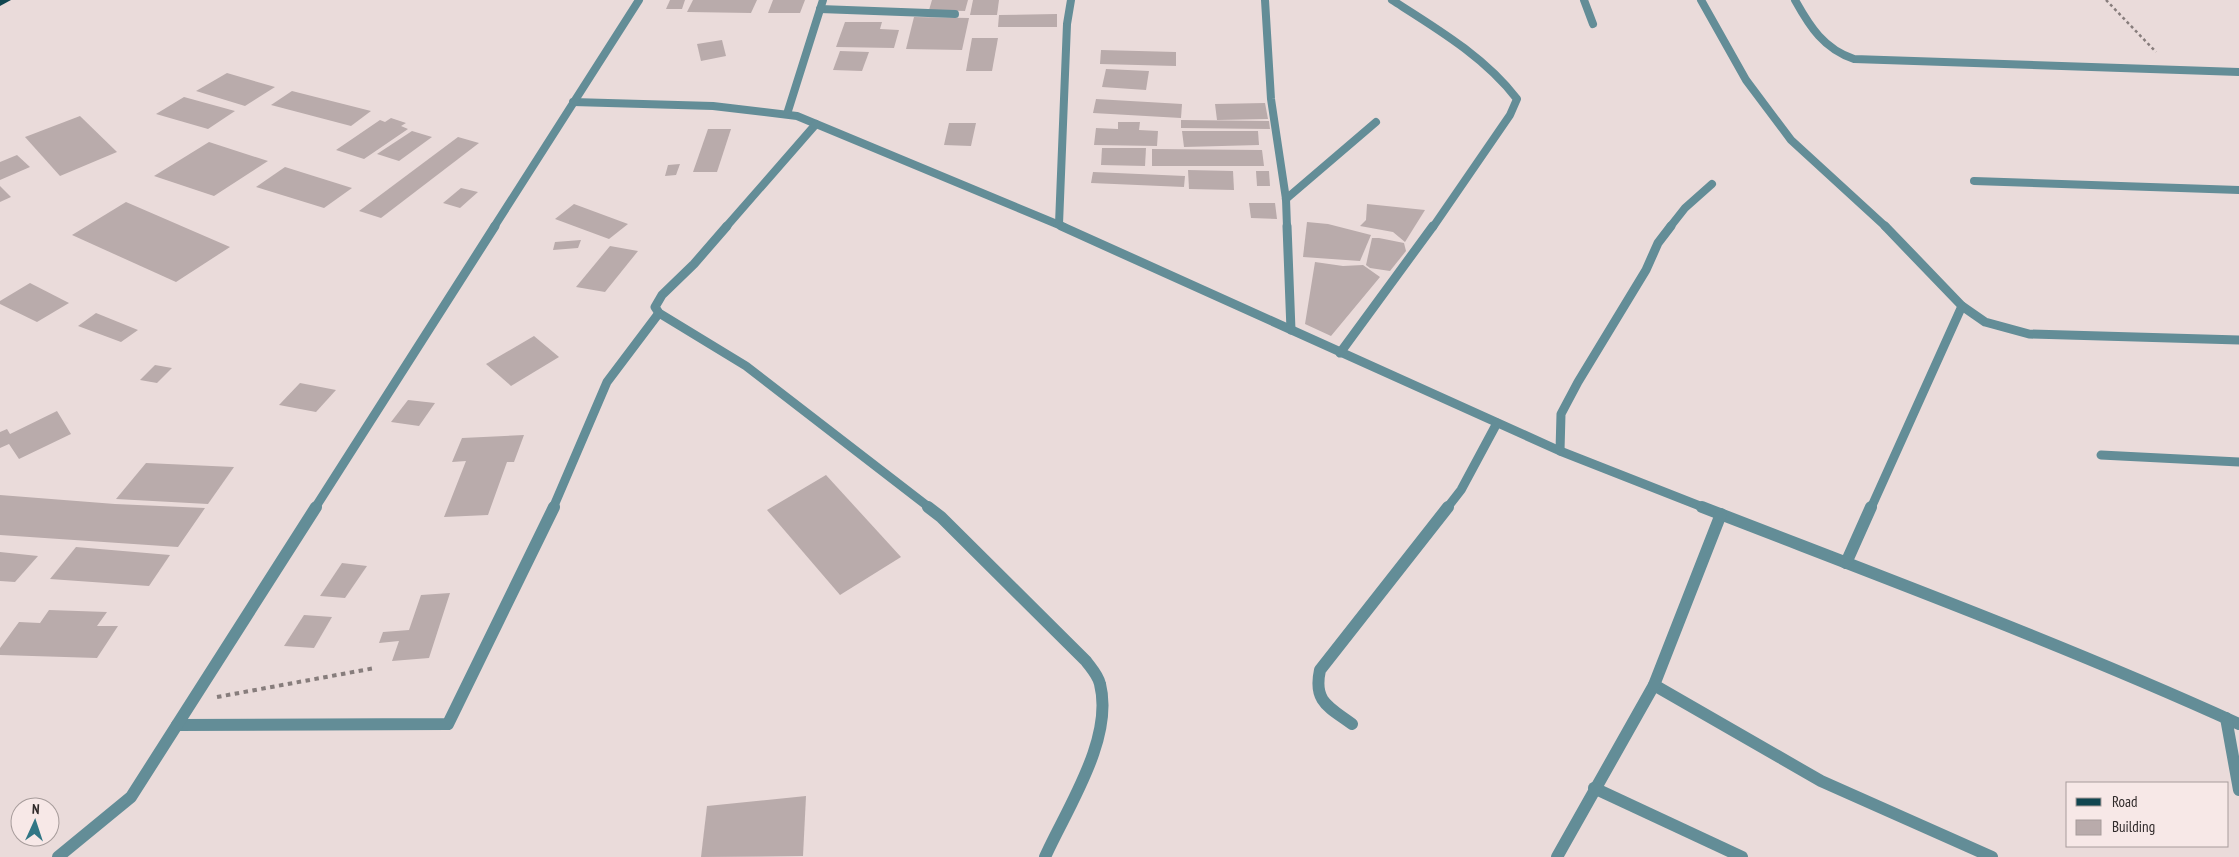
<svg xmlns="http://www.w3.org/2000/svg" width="2239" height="857" viewBox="0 0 2239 857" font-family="'PT Sans Narrow',sans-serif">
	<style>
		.building { fill: #b9abab }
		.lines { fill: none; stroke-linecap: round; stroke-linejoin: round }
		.path-far1 { stroke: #877d7c; stroke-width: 2.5; stroke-dasharray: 3 3; stroke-linecap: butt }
		.path { stroke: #877d7c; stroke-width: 4; stroke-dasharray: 4.5 4.5; stroke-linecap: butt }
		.service { stroke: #638d97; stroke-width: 8 }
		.minor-far2 { stroke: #638d97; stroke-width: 8 }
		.minor-far1 { stroke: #638d97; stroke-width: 9 }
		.minor { stroke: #638d97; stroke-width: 12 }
		.primary { fill: #114650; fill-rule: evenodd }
	</style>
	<rect width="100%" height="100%" fill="#eadbda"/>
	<g class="building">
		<polygon points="670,0 685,0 682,9 666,9"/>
		<polygon points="693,0 757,0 751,13 687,12"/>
		<polygon points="773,0 805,0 800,13 768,13"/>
		<polygon points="932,0 968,0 965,11 929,10"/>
		<polygon points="973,0 999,0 997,15 970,15"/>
		<polygon points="1057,14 1057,27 998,27 999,15"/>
		<polygon points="914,17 969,18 962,50 906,49"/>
		<polygon points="845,22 882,22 880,29 899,30 894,48 836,47"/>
		<polygon points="972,38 998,38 992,71 966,71"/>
		<polygon points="722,40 726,56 701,61 697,44"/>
		<polygon points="1101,50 1176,52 1176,66 1100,64"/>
		<polygon points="840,51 869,52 862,71 833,70"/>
		<polygon points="1106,69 1149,71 1146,90 1102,87"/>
		<polygon points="227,73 275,87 245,106 196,91"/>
		<polygon points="292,91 371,111 351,126 271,105"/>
		<polygon points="184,97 235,111 208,129 156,114"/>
		<polygon points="1096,99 1182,104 1181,118 1093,113"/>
		<polygon points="1265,103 1268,119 1217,120 1215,104"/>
		<polygon points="80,116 117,152 60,176 25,137"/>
		<polygon points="391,118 406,123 401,126 408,129 364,159 336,150 380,120 385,122"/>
		<polygon points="1181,120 1269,121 1270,129 1181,128"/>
		<polygon points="1118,122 1140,122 1139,130 1158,131 1157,146 1094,145 1096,128 1118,129"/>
		<polygon points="949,123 976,123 971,146 944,145"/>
		<polygon points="708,129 731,129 717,172 693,172"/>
		<polygon points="412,131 432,137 399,161 377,154"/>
		<polygon points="1182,131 1258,131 1259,145 1184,147"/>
		<polygon points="458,137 479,143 381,218 359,211"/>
		<polygon points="209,142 268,161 214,196 154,176"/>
		<polygon points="1102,148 1146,148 1145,166 1101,165"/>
		<polygon points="1152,149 1262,150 1264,166 1152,166"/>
		<polygon points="17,155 30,167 0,180 0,162"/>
		<polygon points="680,164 676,175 665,176 668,165"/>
		<polygon points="285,167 352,188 324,208 256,187"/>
		<polygon points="1188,170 1233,171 1234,190 1189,189"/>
		<polygon points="1256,171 1269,171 1270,186 1257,186"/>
		<polygon points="1093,172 1185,176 1184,187 1091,183"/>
		<polygon points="0,186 11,197 0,202"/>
		<polygon points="461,188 478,192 460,208 443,203"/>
		<polygon points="126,202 230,247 176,282 72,235"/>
		<polygon points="1249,203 1275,203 1277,219 1251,218"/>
		<polygon points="574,204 628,224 609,239 555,219"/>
		<polygon points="1367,204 1425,210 1405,242 1393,232 1360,226 1366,220"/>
		<polygon points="1307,222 1328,224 1371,235 1360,261 1303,257"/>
		<polygon points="1372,238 1379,238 1404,243 1406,251 1390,271 1370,268 1366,265"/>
		<polygon points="581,240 578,248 553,250 555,242"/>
		<polygon points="610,246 638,251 605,292 576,287"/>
		<polygon points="1315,262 1343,266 1363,265 1380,277 1331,336 1305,324"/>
		<polygon points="30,283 69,303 37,322 0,304 0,301"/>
		<polygon points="96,313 138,330 121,342 78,326"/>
		<polygon points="534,336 559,357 511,386 486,364"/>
		<polygon points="155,365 172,368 157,383 140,380"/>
		<polygon points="300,383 336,390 316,412 279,405"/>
		<polygon points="408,400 435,403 419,426 391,422"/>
		<polygon points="57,411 71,434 19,459 9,444 0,448 0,432 7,429 10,434"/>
		<polygon points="524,435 514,462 507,462 488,515 444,517 466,461 452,462 462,438"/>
		<polygon points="146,463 234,467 208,504 116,499"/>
		<polygon points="826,475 901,557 840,595 767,510"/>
		<polygon points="0,495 115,504 205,508 178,547 0,535"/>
		<polygon points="76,547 170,555 149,586 50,579"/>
		<polygon points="0,552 38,556 15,582 0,581"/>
		<polygon points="342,563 367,566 345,598 320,596"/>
		<polygon points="450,593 429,658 392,661 399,641 379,643 383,632 409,630 421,595"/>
		<polygon points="49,610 107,612 97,626 118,626 97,658 0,655 0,648 19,622 40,623"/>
		<polygon points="304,615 332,617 314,648 284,646"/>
		<polygon points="806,796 803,856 701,857 707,806"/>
	</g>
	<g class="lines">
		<polyline class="path-far1" points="2106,0 2156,52"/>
		<polyline class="path" points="217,697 375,668"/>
		<polyline class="service" points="820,9 955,14"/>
		<g class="minor-far2">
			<polyline points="1265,0 1271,99 1286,199 1287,227"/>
			<path d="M1392 0C1436 28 1485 57 1517 99L1510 115 1433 227"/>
			<polyline points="1584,0 1593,24"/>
			<polyline points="1701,0 1746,80 1791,140 1886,227"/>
			<path d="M1795 0C1810 27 1824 49 1854 59L2239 72"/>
			<polyline points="573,102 713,106 797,116 1064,227"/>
			<polyline points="787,114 823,0"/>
			<polyline points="1974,181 2239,190"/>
			<polyline points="1286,199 1376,122"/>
			<polyline points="1059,224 1067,24 1071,0"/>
			<polyline points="494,227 639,0"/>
			<polyline points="726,227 816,124"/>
			<polyline points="1670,227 1685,208 1712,184"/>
		</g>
		<g class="minor-far1">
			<polyline points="727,226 694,264 662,295 655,307 659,313 746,366 930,508"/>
			<polyline points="1061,226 1560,451 1705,508"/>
			<polyline points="1287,226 1291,330"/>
			<polyline points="1885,226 1962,306 1985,322 2029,334 2239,340"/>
			<polyline points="1340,353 1433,226"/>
			<polyline points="1560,451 1561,414 1578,382 1646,270 1658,243 1671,226"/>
			<polyline points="2101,455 2239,462"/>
			<polyline points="315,508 495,226"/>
			<polyline points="553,508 607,382 659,313"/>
			<polyline points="1447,508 1461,490 1497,423"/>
			<polyline points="1871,508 1962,306"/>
		</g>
		<g class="minor">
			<path d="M928 507 941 517 1086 661C1091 668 1098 675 1100 684 1114 739 1067 808 1045 857"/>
			<path d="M1702 507C1882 577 2063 644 2239 724"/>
			<polyline points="1846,563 1871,507"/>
			<polyline points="1654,685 1821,781 1992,857"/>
			<polyline points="2226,718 2239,790"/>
			<path d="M1352 724C1329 707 1313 702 1320 670L1448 507"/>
			<polyline points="177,725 448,724 554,507"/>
			<polyline points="1594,788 1742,857"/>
			<polyline points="58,857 131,797 316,507"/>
			<polyline points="1557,857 1654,685 1721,514"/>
		</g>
		<polygon class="primary" points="0,0 11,0 0,6"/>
	</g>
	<rect x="2066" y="782" width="162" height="65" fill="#f7e8e7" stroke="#a79c9b"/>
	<rect x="2076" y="798" width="25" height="8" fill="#114650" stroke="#a79c9b"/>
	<text x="2112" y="807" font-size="15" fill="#302a2a">Road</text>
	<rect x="2076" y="820" width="25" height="15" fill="#b9abab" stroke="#a79c9b"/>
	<text x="2112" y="832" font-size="15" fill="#302a2a">Building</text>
	<g transform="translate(35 822) rotate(3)"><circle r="24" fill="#f7e8e7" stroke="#a79c9b"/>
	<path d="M0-4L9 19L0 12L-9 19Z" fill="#317685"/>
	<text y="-8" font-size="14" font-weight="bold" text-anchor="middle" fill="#302a2a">N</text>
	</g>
</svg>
